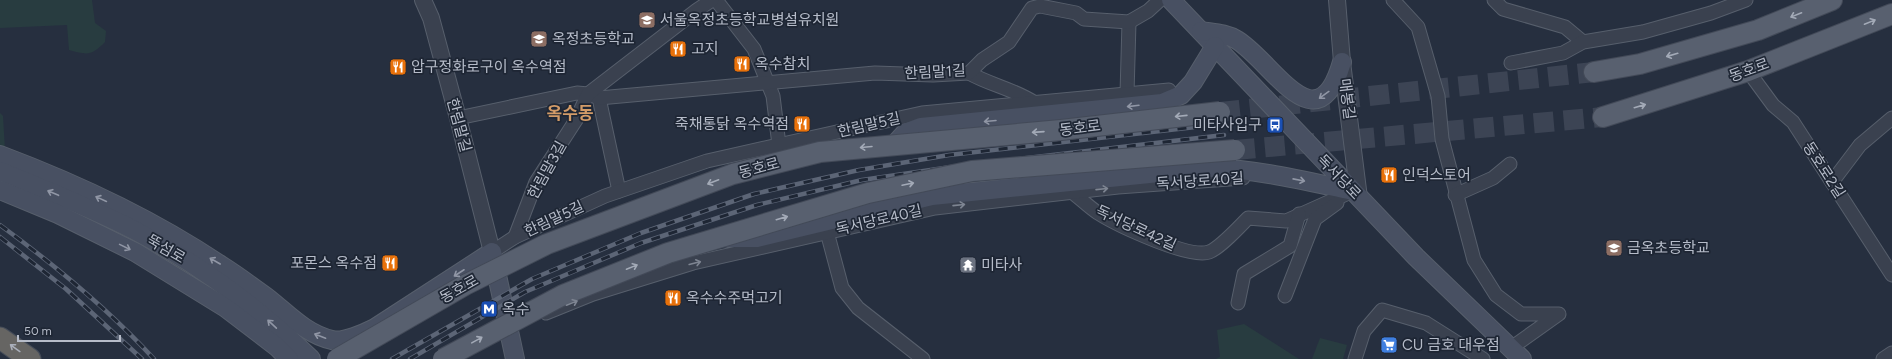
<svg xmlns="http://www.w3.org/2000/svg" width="1892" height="359" viewBox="0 0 1892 359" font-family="Figtree,'Noto Sans KR',sans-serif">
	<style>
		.green { fill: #283c40 }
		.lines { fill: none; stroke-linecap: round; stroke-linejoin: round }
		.primary-tunnel { stroke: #3c4454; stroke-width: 20; stroke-dasharray: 20 10; stroke-linecap: butt }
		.minor-casing { stroke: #575f6c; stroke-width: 15 }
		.tertiary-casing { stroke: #575f6c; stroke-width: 18 }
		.secondary-casing { stroke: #575f6c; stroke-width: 20 }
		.primary-casing { stroke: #434a58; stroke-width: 22 }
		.trunk-casing { stroke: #444c59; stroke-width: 23 }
		.minor { stroke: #3a414f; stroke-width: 13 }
		.tertiary { stroke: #3a414f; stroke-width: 16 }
		.secondary { stroke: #485062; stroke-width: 18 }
		.primary { stroke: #58606f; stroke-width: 20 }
		.trunk { stroke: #666563; stroke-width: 21 }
		.rail-casing { stroke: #5c6576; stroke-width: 4.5 }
		.rail { stroke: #1e2634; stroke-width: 3; stroke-dasharray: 9; stroke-linecap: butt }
		.primary-bridge-casing { stroke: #434a58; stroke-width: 22; stroke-linecap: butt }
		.primary-bridge { stroke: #58606f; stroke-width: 20 }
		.oneway { stroke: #a3aab7 }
		.oneway2 { stroke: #9096a5 }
		.oneway3 { stroke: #7e8592 }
		.oneway4 { stroke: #aaafba }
		.labels { text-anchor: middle; stroke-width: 3.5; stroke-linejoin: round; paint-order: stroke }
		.poi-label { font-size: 15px; fill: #b6bcc9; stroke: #1e2634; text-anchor: start }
		.street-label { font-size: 15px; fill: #b6bcc9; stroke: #1e2634 }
		.quarter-label { font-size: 17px; font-weight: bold; fill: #d29b68; stroke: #1e2634 }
	</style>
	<rect width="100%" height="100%" fill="#262f3f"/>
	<g class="green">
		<path d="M0 0H92L95 23 106 31 105 42C91 56 88 55 69 50L67 25 0 28Z"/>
		<polygon points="0,113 3,116 5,150 0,149"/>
		<polygon points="1244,324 1299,359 1216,359 1220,357 1217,330"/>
		<polygon points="1320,338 1347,345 1343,359 1312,359"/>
	</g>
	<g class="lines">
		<g class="primary-tunnel">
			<polyline points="1220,112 1594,72"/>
			<polyline points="1235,150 1603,117"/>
		</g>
		<g class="minor-casing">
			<g id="minor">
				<polyline points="716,0 754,49 773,96 779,145"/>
				<polyline points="1393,0 1418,27 1438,96 1442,139 1474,260 1496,295 1521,314 1559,314 1511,348"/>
				<polyline points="1494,0 1503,9 1565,27 1583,42"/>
				<polyline points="1511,63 1563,53 1583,42 1643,32 1711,13 1746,0"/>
				<polyline points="1748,71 1773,105 1793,122 1892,275"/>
				<path d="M969 73C990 85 1014 89 1035 103"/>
				<polyline points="1127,94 1129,22"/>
				<polyline points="599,98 619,191"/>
				<polyline points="458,118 577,93 588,94 599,98 875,73 933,75 969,73 982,60 1009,42 1032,8 1040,6 1076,13 1084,19 1129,22 1148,11 1160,0"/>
				<polyline points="1832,182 1860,145 1892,118"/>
				<path d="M1072 192C1081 199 1089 207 1098 213 1117 225 1189 259 1209 252 1220 248 1239 227 1248 218L1286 221 1353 191"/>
				<polyline points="1455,195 1493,178 1510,164"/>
				<polyline points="827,232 842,288 858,308 923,359"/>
				<polyline points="515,237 536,182 576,120 588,94 697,10 712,0"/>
				<polyline points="492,252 515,237 605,196 707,161 922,113 1169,90"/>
				<polyline points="1285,296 1315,219 1337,203"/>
				<polyline points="1238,303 1244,274 1290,246 1299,214"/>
				<polyline points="546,313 593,294 693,263 935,208 1118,187 1243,178"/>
				<polyline points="1355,359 1364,331 1382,310 1426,323 1483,359"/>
				<polyline points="1883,359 1892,353"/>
			</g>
		</g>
		<g class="tertiary-casing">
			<g id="tertiary">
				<polyline points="423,0 431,18 458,118 492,252"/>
				<polyline points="1337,0 1342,62 1359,198"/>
			</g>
		</g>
		<g class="secondary-casing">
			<g id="secondary">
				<polyline points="1171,0 1416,257 1522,359"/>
				<path d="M1201 31C1213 33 1226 33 1237 40 1273 62 1317 148 1342 62"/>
				<polyline points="895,144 905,133 921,127 1162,103 1181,95 1193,82 1215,46"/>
				<path d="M0 155C77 184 154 220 222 266 238 276 254 288 269 299 289 315 306 334 332 340 343 343 365 333 375 328L492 252 515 359"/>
				<path d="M0 171C46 190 92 208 136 231 200 265 259 308 311 359"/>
				<polyline points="0,190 58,214 135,252 226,308 277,347 289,359"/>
				<path d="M728 238H757L932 196 1209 168C1258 169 1305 181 1353 191"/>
			</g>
		</g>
		<g class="primary-casing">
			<g id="primary">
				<polyline points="1594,72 1640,64 1758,30 1832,0"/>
				<polyline points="1603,117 1748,71 1892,14"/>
			</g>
		</g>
		<g class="trunk-casing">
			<polyline id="trunk" points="0,338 30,359"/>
		</g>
		<use href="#minor" class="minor"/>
		<use href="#tertiary" class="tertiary"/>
		<use href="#secondary" class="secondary"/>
		<use href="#primary" class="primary"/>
		<use href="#trunk" class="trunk"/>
		<g class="rail-casing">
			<g id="rail">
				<path d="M0 225C52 263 111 312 154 359"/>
				<polyline points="0,237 66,289 142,359"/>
				<polyline points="392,359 532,279 641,233 754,194 859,170 949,155 1222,124"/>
				<polyline points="410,359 525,292 641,243 757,205 862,180 951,167 1224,135"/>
			</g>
		</g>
		<use href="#rail" class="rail"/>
		<g class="primary-bridge-casing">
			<g id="primary-bridge">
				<polyline points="337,359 465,285 547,244 733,174 820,152 1061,130 1220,112"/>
				<polyline points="443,359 563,295 668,253 868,193 972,171 1235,150"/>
			</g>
		</g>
		<use href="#primary-bridge" class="primary-bridge"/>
	</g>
	<defs><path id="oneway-shaft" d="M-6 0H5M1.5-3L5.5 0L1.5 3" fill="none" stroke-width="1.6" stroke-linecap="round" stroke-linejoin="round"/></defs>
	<g class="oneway">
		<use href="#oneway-shaft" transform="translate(1796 15) rotate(158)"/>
		<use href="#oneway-shaft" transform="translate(1870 22) rotate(-22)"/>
		<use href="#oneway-shaft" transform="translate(1672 55) rotate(164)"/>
		<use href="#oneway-shaft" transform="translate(1640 106) rotate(-16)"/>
		<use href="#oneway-shaft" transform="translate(1181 116) rotate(174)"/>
		<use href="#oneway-shaft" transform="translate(1038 132) rotate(176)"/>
		<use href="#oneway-shaft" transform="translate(866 147) rotate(175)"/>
		<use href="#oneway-shaft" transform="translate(713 182) rotate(159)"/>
		<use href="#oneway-shaft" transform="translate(908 184) rotate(-12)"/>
		<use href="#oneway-shaft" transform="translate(782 218) rotate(-16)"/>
		<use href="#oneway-shaft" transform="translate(632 267) rotate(-22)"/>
		<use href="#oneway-shaft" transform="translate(477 340) rotate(-29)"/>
	</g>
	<g class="oneway2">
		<use href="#oneway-shaft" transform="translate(1324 95) rotate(144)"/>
		<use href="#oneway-shaft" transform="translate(1133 106) rotate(173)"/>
		<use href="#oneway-shaft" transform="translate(990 121) rotate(175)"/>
		<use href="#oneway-shaft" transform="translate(1299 180) rotate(11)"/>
		<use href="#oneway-shaft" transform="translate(53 193) rotate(-157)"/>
		<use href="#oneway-shaft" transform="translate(101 199) rotate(-155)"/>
		<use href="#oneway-shaft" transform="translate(125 247) rotate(26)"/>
		<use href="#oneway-shaft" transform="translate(215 261) rotate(-150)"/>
		<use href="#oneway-shaft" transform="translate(459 273) rotate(147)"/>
		<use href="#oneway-shaft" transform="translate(272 324) rotate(-137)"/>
		<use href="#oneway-shaft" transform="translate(320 336) rotate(-159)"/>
	</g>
	<g class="oneway3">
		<use href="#oneway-shaft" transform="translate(1102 189) rotate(-6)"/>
		<use href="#oneway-shaft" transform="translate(959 205) rotate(-6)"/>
		<use href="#oneway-shaft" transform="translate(695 263) rotate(-14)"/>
		<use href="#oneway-shaft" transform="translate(572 303) rotate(-22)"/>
	</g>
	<use class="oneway4" href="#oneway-shaft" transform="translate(15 348) rotate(-144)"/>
	<defs>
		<g id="school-square" transform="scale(0.9)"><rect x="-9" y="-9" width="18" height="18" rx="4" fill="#8d6e63" stroke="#1e2634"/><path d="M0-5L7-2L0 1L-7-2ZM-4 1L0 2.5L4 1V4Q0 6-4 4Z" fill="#fff"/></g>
		<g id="restaurant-square" transform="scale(0.9)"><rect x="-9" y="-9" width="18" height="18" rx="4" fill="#e8710a" stroke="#1e2634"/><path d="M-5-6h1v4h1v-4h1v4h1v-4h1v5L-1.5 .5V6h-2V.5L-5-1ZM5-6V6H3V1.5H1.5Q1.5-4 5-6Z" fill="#fff"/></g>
		<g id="bus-square" transform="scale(0.9)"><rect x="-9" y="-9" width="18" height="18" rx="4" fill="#1a4fb4" stroke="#1e2634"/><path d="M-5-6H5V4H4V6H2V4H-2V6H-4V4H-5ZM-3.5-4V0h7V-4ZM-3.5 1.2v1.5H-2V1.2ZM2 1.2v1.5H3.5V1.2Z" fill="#fff"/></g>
		<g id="temple-square" transform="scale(0.9)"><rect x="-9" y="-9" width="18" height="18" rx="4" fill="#6b7280" stroke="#1e2634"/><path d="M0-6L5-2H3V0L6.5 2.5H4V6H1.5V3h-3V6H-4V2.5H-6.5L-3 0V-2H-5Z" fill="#fff"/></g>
		<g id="metro-square" transform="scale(0.9)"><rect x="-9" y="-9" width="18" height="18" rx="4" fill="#1a4fb4" stroke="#1e2634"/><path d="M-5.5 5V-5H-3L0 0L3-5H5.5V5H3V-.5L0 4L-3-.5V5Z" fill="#fff"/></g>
		<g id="supermarket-square" transform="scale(0.9)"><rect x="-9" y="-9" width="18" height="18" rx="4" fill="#3f7fe0" stroke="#1e2634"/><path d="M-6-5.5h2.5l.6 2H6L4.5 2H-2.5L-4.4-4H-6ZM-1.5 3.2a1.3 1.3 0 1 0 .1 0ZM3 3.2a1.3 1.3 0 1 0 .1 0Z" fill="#fff"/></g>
	</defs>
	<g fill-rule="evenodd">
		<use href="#school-square" x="647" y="20"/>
		<use href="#school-square" x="539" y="39"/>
		<use href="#restaurant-square" x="678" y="49"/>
		<use href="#restaurant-square" x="742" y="64"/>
		<use href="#restaurant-square" x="398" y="67"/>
		<use href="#restaurant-square" x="802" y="124"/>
		<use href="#bus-square" x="1275" y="125"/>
		<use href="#restaurant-square" x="1389" y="175"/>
		<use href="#school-square" x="1614" y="248"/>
		<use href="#restaurant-square" x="390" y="263"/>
		<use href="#temple-square" x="968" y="265"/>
		<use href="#restaurant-square" x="673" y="298"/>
		<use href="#metro-square" x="489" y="309"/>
		<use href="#supermarket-square" x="1389" y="345"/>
	</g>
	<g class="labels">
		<g class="poi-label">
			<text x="660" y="25">서울옥정초등학교병설유치원</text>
			<text x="552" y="44">옥정초등학교</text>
			<text x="691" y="54">고지</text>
			<text x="755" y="69">옥수참치</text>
			<text x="411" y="72">압구정화로구이 옥수역점</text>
			<text x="789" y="129" text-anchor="end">죽채통닭 옥수역점</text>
			<text x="1262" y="130" text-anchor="end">미타사입구</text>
			<text x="1402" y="180">인덕스토어</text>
			<text x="1627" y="253">금옥초등학교</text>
			<text x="377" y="268" text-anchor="end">포몬스 옥수점</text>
			<text x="981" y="270">미타사</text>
			<text x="686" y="303">옥수수주먹고기</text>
			<text x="502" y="314">옥수</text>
			<text x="1402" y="350">CU 금호 대우점</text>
		</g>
		<g class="street-label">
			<text transform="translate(1749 70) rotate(-20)" y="5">동호로</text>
			<text transform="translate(935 72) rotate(-3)" y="5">한림말1길</text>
			<text transform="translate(1347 99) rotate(83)" y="5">매봉길</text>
			<text transform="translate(459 125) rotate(75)" y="5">한림말길</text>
			<text transform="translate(869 125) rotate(-13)" y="5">한림말5길</text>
			<text transform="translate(1080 128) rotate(-7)" y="5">동호로</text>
			<text transform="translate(759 168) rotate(-15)" y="5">동호로</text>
			<text transform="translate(547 170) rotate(-61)" y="5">한림말3길</text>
			<text transform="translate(1824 170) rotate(57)" y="5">동호로2길</text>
			<text transform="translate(1339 177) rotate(46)" y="5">독서당로</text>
			<text transform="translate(1200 181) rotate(-4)" y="5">독서당로40길</text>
			<text transform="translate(554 219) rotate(-25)" y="5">한림말5길</text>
			<text transform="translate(879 220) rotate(-13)" y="5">독서당로40길</text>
			<text transform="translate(1136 228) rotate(25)" y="5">독서당로42길</text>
			<text transform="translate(166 249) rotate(30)" y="5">뚝섬로</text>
			<text transform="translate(459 289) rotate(-29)" y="5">동호로</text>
		</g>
		<g class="quarter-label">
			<text x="570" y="119">옥수동</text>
		</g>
	</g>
	<path d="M18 335v6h102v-6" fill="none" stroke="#b6bcc9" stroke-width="2"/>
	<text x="24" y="335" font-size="12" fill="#b6bcc9" stroke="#1e2634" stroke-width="3" paint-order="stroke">50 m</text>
</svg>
